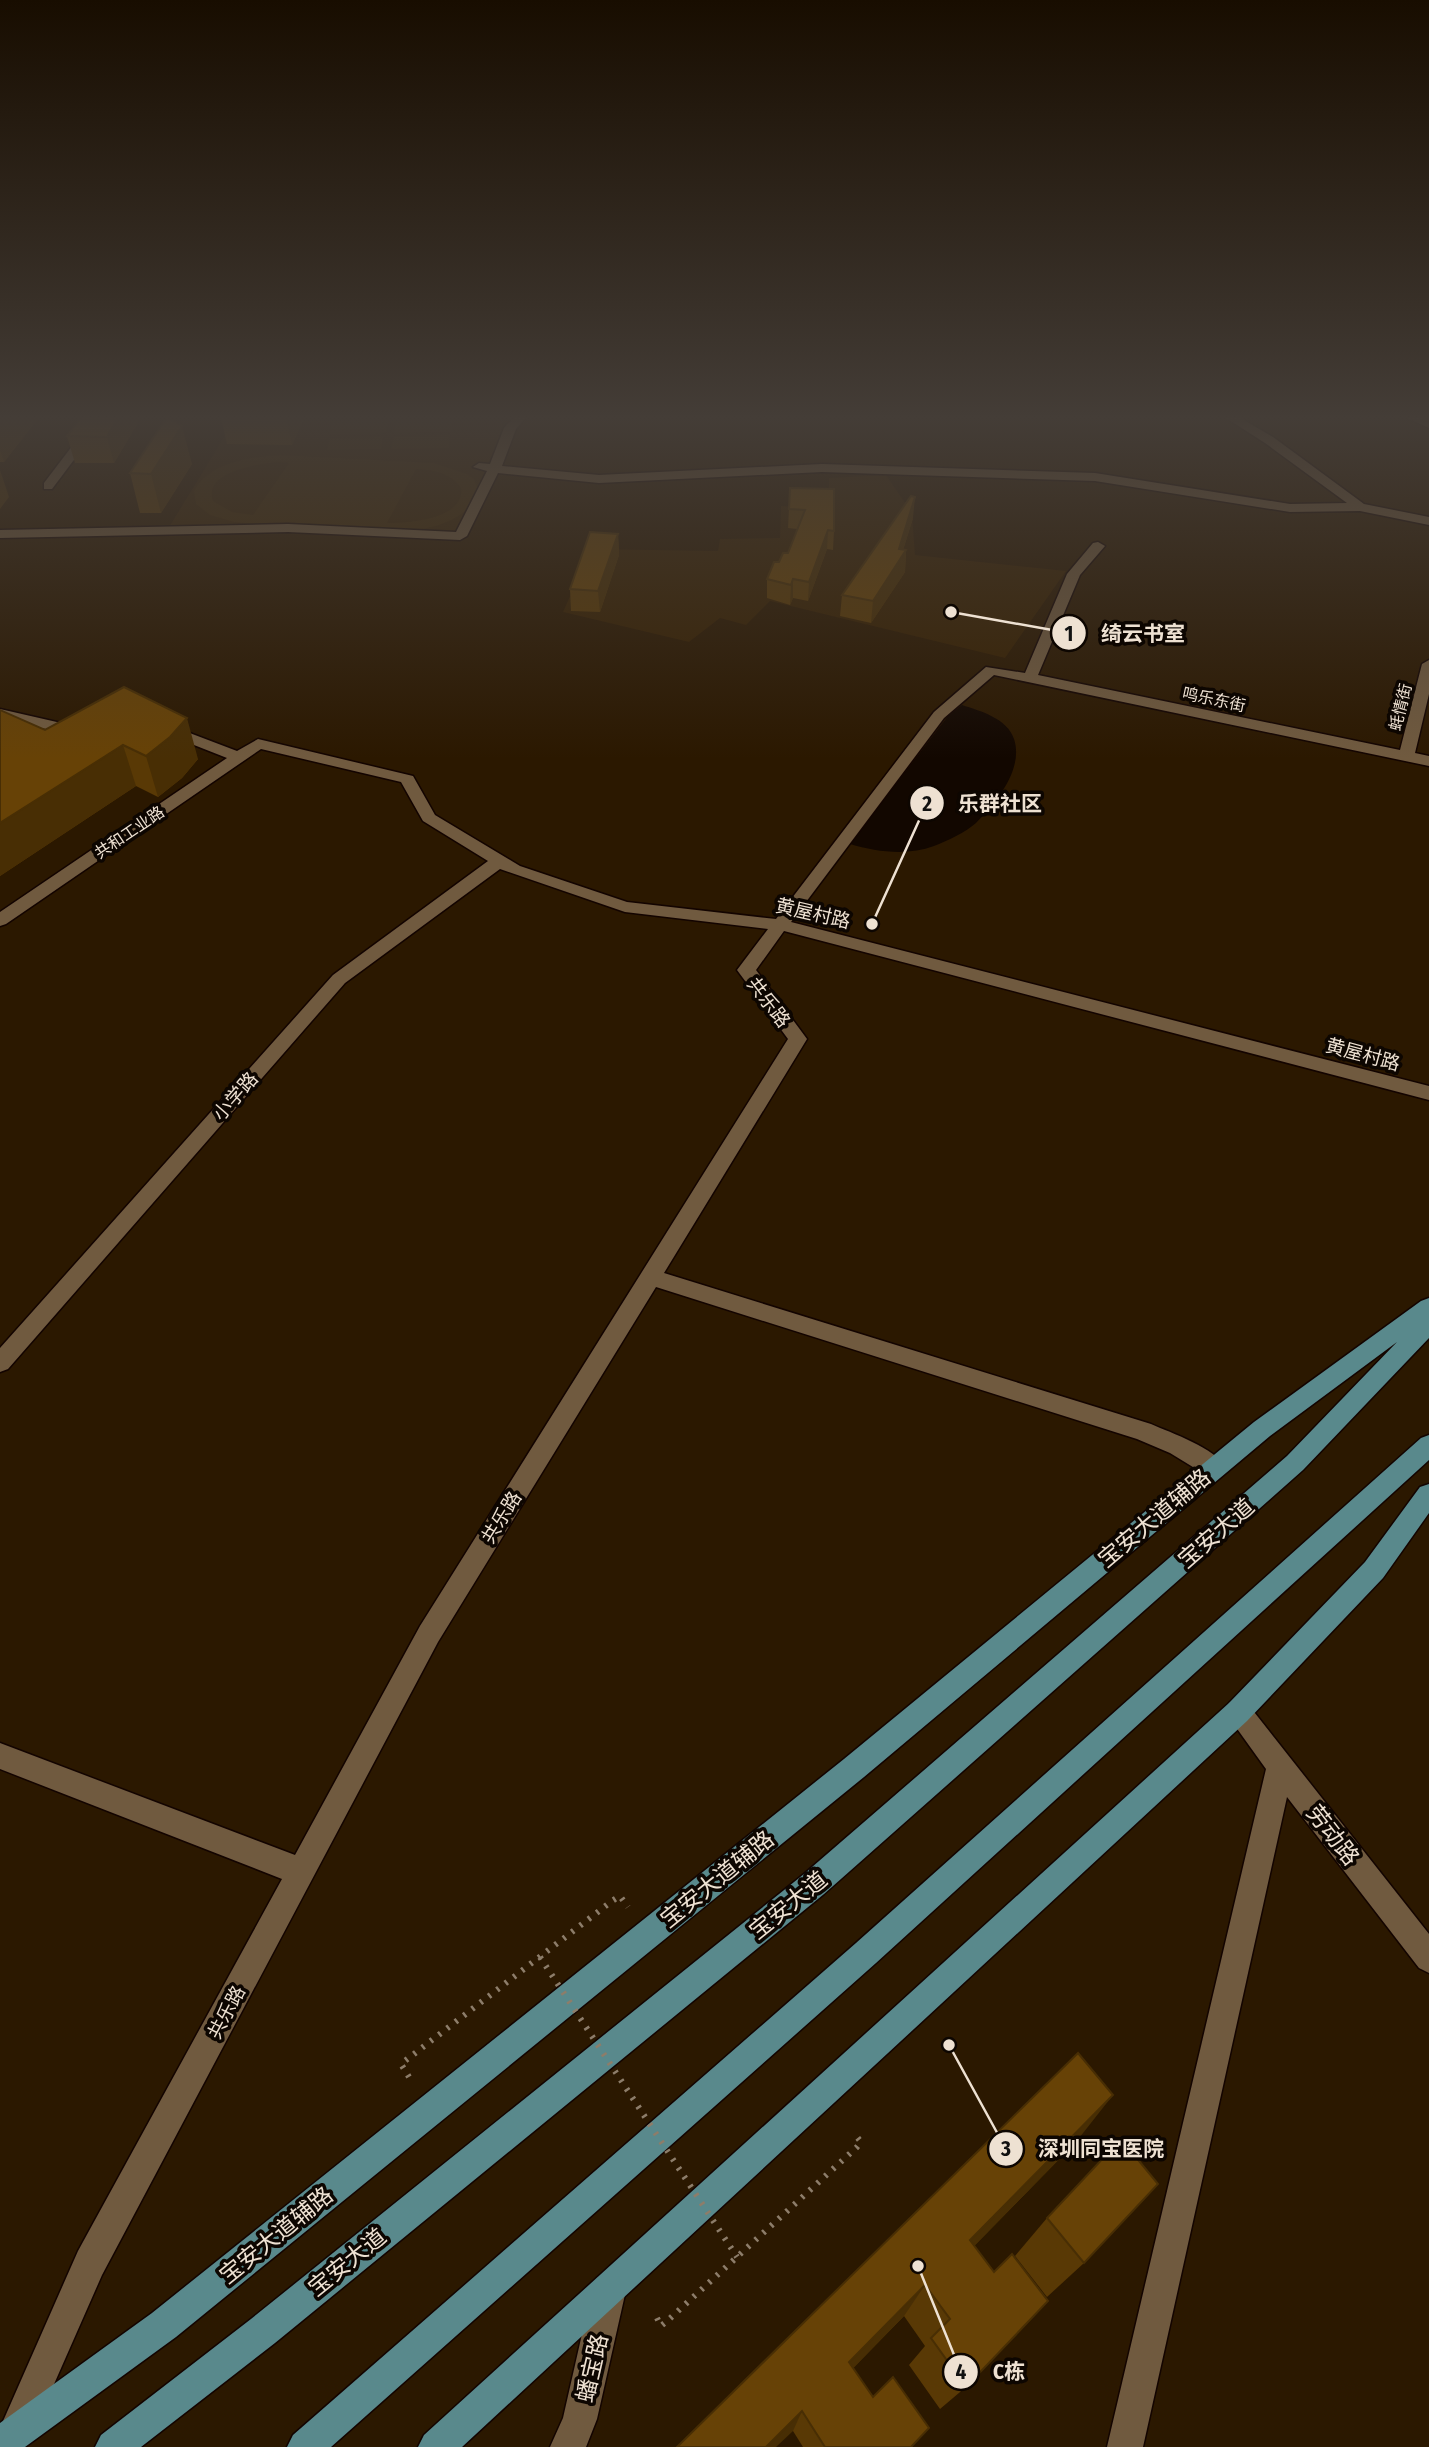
<svg xmlns="http://www.w3.org/2000/svg" width="1429" height="2447" viewBox="0 0 1429 2447" font-family="'Fira Sans Condensed','Noto Sans SC',sans-serif">
	<style>
		.built { fill: #372000 }
		.green { fill: #3f2702; fill-rule: evenodd }
		.water { fill: #120700 }
		.lines { fill: none; stroke-linecap: round; stroke-linejoin: round }
		.minor-casing { stroke: #130400; stroke-width: 3 }
		.major-casing { stroke: #130400; stroke-width: 3 }
		.path { stroke: #8d7d6a; stroke-width: 6; stroke-dasharray: 2.5 8; stroke-linecap: butt }
		.minor { fill: #705a3f; fill-rule: evenodd }
		.major { fill: #59898c; fill-rule: evenodd }
		.path-bridge { stroke: #8d7d6a; stroke-width: 6; stroke-dasharray: 2.5 8; stroke-linecap: butt }
		.wall { fill: #593905 }
		.shaded-wall { fill: #482e04 }
		.building { fill: #674206; stroke: #482e04; stroke-width: 2 }
		.labels { text-anchor: middle; stroke-width: 7; stroke-linejoin: round; paint-order: stroke }
		.far-street-label { font-size: 16px; fill: #eee1d2; stroke: #0d0601 }
		.street-label { font-size: 19px; fill: #eee1d2; stroke: #0d0601 }
		.near-street-label { font-size: 23px; fill: #eee1d2; stroke: #0d0601 }
		.leader { fill: none; stroke: #eee1d2; stroke-width: 2.5 }
		.callout-dot { fill: #eee1d2; stroke: #0d0601; stroke-width: 2.5 }
		.mark-label { font-size: 21px; text-anchor: middle; font-weight: bold; fill: #111 }
		.callout-label { font-size: 21px; text-anchor: middle; font-weight: bold; fill: #eee1d2; stroke: #0d0601; stroke-width: 7; stroke-linejoin: round; paint-order: stroke }
	</style>
	<rect width="100%" height="100%" fill="#2b1800"/>
	<g class="built">
		<polygon points="230,416 503,416 498,461 460,536 288,528 166,532 231,426"/>
		<polygon points="886,475 912,513 915,555 1066,571 1005,658 770,601 746,625 720,618 689,642 563,612 591,549 718,551 720,539 780,538 781,506 814,507 829,490 829,478"/>
	</g>
	<g class="green">
		<polygon points="453,419 451,432 394,433 397,420"/>
		<polygon points="389,420 386,433 329,434 333,421"/>
		<polygon points="450,435 449,448 391,449 394,436"/>
		<polygon points="383,437 381,449 327,450 330,438"/>
		<path d="M280 455 434 463 467 474 474 479 479 492C455 545 368 530 320 528 291 526 262 525 234 522L210 515 196 504 194 491C209 462 250 457 280 455ZM278 462 289 463 253 515 232 512 213 501C203 471 259 464 278 462ZM416 469C433 470 451 473 461 488 465 519 409 523 387 523Z"/>
	</g>
	<path class="water" d="M962 705C980 711 1007 718 1014 739 1024 769 996 803 976 823 966 832 947 841 934 846 907 856 877 852 850 844L948 716Z"/>
	<g class="lines">
		<g class="minor-casing">
			<g id="minor">
				<polygon points="95,416 107,416 52,489 44,489 44,483"/>
				<polygon points="515,416 527,416 516,429 502,466 599,475 822,464 1095,473 1290,504 1347,503 1265,443 1223,416 1237,416 1273,437 1364,504 1429,517 1429,525 1360,511 1290,512 1095,481 822,472 599,483 498,473 467,536 460,540 288,532 0,538 0,530 288,524 456,532 487,471 473,467 479,463 490,464 504,428"/>
				<polygon points="1403,416 1419,416 1429,420 1429,428"/>
				<path d="M1098 542 1105 546 1080 575 1038 675 1400 750 1422 664 1429 660V694L1415 753 1429 756V766L994 675 944 718 791 922 1429 1086V1100L784 931 756 970 807 1039 664 1273 1151 1424C1171 1433 1216 1448 1226 1468L1222 1475 1214 1478 1206 1475 1170 1453 1137 1439 656 1287 438 1642 102 2275 29 2441 17 2446 5 2441 0 2428 78 2251 282 1879 0 1769V1743L295 1855 420 1626 788 1039 737 970 768 929 625 912 500 869 345 983 8 1369 0 1372V1348L333 975 488 861 423 821 401 782 261 749 6 924 0 926V912L227 758 161 732 158 729 161 726 166 724 237 751 258 739 413 776 435 815 520 866 627 902 776 919 934 712 986 667 1025 673 1067 574 1093 543Z"/>
				<polygon points="0,709 83,728 86,731 78,736 0,719"/>
				<polygon points="1238,1699 1247,1703 1429,1934 1429,1973 1419,1968 1287,1797 1143,2447 1107,2447 1266,1769 1225,1712 1229,1703"/>
				<polygon points="609,2273 621,2278 626,2290 597,2419 586,2447 550,2447 563,2418 592,2290 597,2278"/>
			</g>
		</g>
		<g class="major-casing">
			<g id="major">
				<polygon points="1429,1298 1429,1338 1303,1470 824,1894 275,2343 141,2447 95,2447 101,2435 251,2319 804,1874 1287,1456 1397,1342 1270,1436 864,1777 176,2337 25,2447 0,2447 0,2423 152,2313 844,1759 1254,1422 1421,1301"/>
				<polygon points="1429,1435 1429,1460 876,1963 331,2447 287,2447 293,2435 856,1943 1421,1438"/>
				<polygon points="1429,1484 1429,1513 1383,1578 1247,1721 462,2447 418,2447 424,2435 1229,1703 1365,1562 1420,1487"/>
			</g>
		</g>
		<g class="path">
			<polyline points="409,2077 401,2064 612,1901 620,1896 628,1907"/>
			<polyline points="657,2318 661,2326 666,2322 857,2147 861,2142 857,2137"/>
		</g>
		<use href="#minor" class="minor"/>
		<use href="#major" class="major"/>
		<polyline class="path-bridge" points="540,1957 737,2257"/>
	</g>
	<g class="wall">
		<polygon points="0,416 40,416 4,462 0,462"/>
		<polygon points="142,416 114,463 75,463 67,436"/>
		<polygon points="222,416 305,416 292,445 227,444 221,418"/>
		<polygon points="192,464 161,513 140,513 130,473"/>
		<polygon points="790,488 834,531 833,550 827,549 808,601 793,598 790,605 767,598 767,579 788,553 797,529 788,528"/>
		<polygon points="913,518 903,550 906,550 905,572 871,623 840,616 842,595"/>
		<polygon points="618,534 619,555 600,612 571,611 570,589"/>
		<polygon points="0,710 45,730 198,759 182,778 158,797 136,786 0,876"/>
		<polygon points="1076,2142 974,2246 966,2387 940,2409 909,2365 925,2346 904,2316 853,2368 873,2397 911,2447 803,2447 793,2431 677,2447"/>
		<polygon points="1047,2218 1084,2263 1047,2297 1015,2256"/>
	</g>
	<g class="shaded-wall">
		<polygon points="0,416 40,416 4,462 0,450"/>
		<polygon points="119,416 142,416 114,463 107,437"/>
		<polygon points="288,416 305,416 292,445 287,419"/>
		<polygon points="182,426 192,464 161,513 151,474"/>
		<polygon points="0,470 9,497 0,509"/>
		<polygon points="915,497 913,518 900,560 906,550 905,572 871,623 873,601"/>
		<polygon points="828,530 827,549 808,601 809,582"/>
		<polygon points="618,534 619,555 600,612 598,591"/>
		<polygon points="793,579 793,598 790,605 791,585"/>
		<polygon points="187,718 198,759 182,778 158,797 146,756"/>
		<polygon points="123,745 136,786 0,876 0,823"/>
		<polygon points="1113,2095 1076,2142 945,2276 970,2240"/>
		<polygon points="925,2285 904,2316 835,2387 849,2362"/>
		<polygon points="802,2411 793,2431 776,2447 766,2447"/>
	</g>
	<g class="building">
		<polygon points="83,416 119,416 107,437 67,436"/>
		<polygon points="222,416 288,416 287,419 221,418"/>
		<polygon points="167,417 182,426 151,474 130,473"/>
		<polygon points="790,488 834,489 834,531 828,530 809,582 793,579 791,585 767,579 774,562 779,562 783,553 788,553 805,510 789,509"/>
		<polygon points="911,496 915,497 899,549 906,550 873,601 842,595"/>
		<polygon points="590,532 618,534 598,591 570,589"/>
		<polygon points="124,687 187,718 170,737 146,756 123,745 0,823 0,710 45,730"/>
		<polygon points="1078,2053 1113,2095 970,2240 994,2272 1012,2254 1048,2301 966,2387 931,2338 950,2319 925,2285 849,2362 873,2397 893,2377 929,2428 911,2447 825,2447 802,2411 766,2447 677,2447"/>
		<polygon points="1121,2139 1158,2184 1084,2263 1047,2218"/>
	</g>
	<linearGradient id="sky" x2="0" y2="1"><stop stop-color="#180d00"/><stop offset="0.55" stop-color="#443d37"/><stop offset="1" stop-color="#443d37" stop-opacity="0"/></linearGradient>
	<rect width="1429" height="759" fill="url(#sky)"/>
	<g class="labels">
		<g class="far-street-label">
			<text transform="translate(1214 699) rotate(12)" y="6">鸣乐东街</text>
			<text transform="translate(1400 707) rotate(-76)" y="6">蚝情街</text>
			<text transform="translate(129 832) rotate(-34)" y="6">共和工业路</text>
		</g>
		<g class="street-label">
			<text transform="translate(813 913) rotate(13)" y="7">黄屋村路</text>
			<text transform="translate(769 1002) rotate(53)" y="7">共乐路</text>
			<text transform="translate(1363 1054) rotate(15)" y="7">黄屋村路</text>
			<text transform="translate(235 1096) rotate(-49)" y="7">小学路</text>
			<text transform="translate(501 1517) rotate(-58)" y="7">共乐路</text>
			<text transform="translate(226 2012) rotate(-62)" y="7">共乐路</text>
		</g>
		<g class="near-street-label">
			<text transform="translate(1154 1518) rotate(-40)" y="8">宝安大道辅路</text>
			<text transform="translate(1216 1533) rotate(-41)" y="8">宝安大道</text>
			<text transform="translate(1333 1835) rotate(52)" y="8">劳动路</text>
			<text transform="translate(717 1879) rotate(-39)" y="8">宝安大道辅路</text>
			<text transform="translate(788 1905) rotate(-39)" y="8">宝安大道</text>
			<text transform="translate(276 2235) rotate(-39)" y="8">宝安大道辅路</text>
			<text transform="translate(347 2262) rotate(-39)" y="8">宝安大道</text>
			<text transform="translate(592 2368) rotate(-77)" y="8">蟠宝路</text>
		</g>
	</g>
	<path class="leader" d="M951 612L1069 633M872 924L927 803M949 2045L1006 2149M918 2266L961 2372"/>
	<g class="callout-dot">
		<circle cx="951" cy="612" r="7"/>
		<circle cx="872" cy="924" r="7"/>
		<circle cx="949" cy="2045" r="7"/>
		<circle cx="918" cy="2266" r="7"/>
		<circle cx="1069" cy="633" r="18"/>
		<circle cx="927" cy="803" r="18"/>
		<circle cx="1006" cy="2149" r="18"/>
		<circle cx="961" cy="2372" r="18"/>
	</g>
	<g class="mark-label">
		<text x="1069" y="641">1</text>
		<text x="927" y="811">2</text>
		<text x="1006" y="2156">3</text>
		<text x="961" y="2379">4</text>
	</g>
	<g class="callout-label">
		<text x="1143" y="641">绮云书室</text>
		<text x="1000" y="811">乐群社区</text>
		<text x="1101" y="2156">深圳同宝医院</text>
		<text x="1009" y="2379">C栋</text>
	</g>
</svg>
